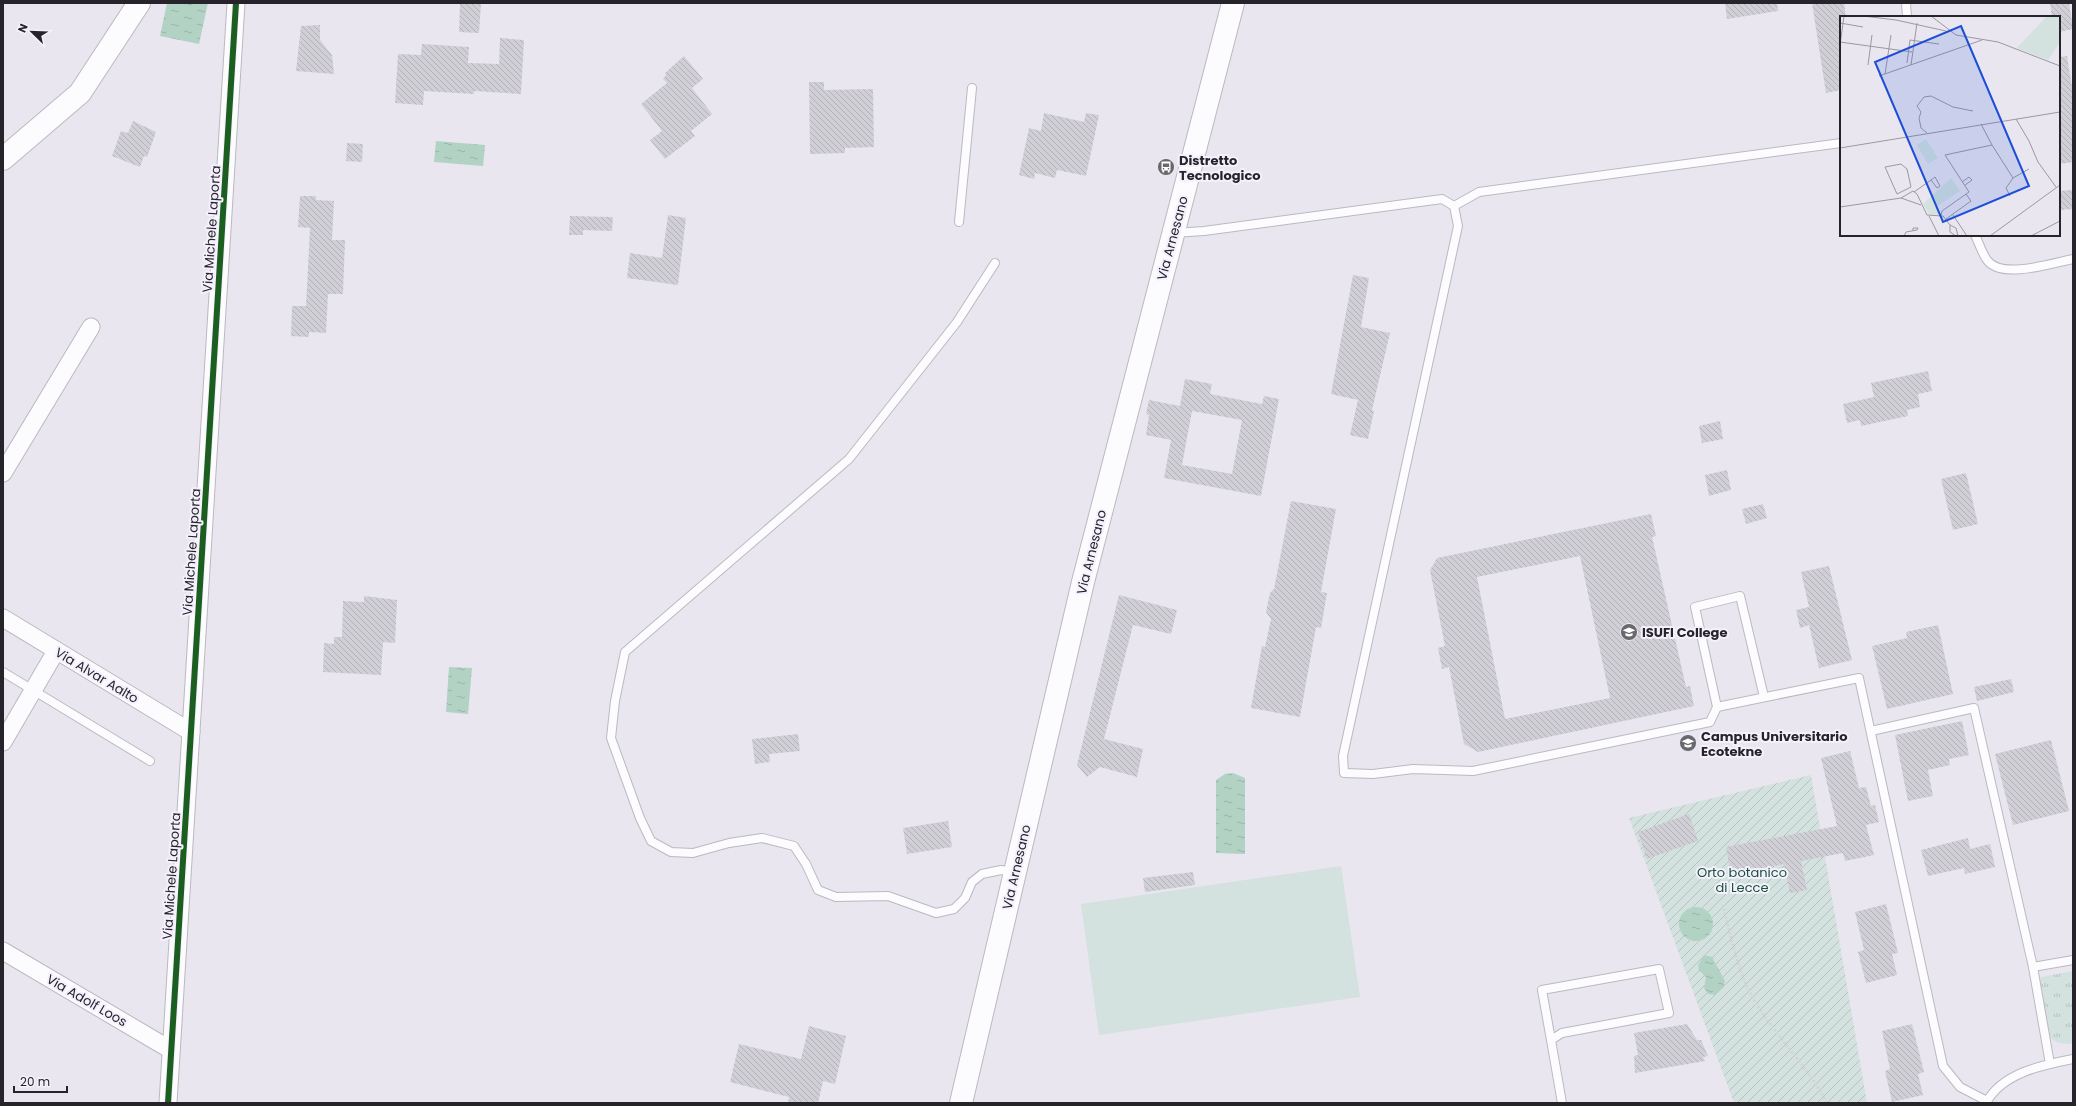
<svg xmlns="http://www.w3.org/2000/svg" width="2076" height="1106" viewBox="0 0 2076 1106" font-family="Poppins,sans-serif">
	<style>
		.grass { fill: url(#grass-tufts) }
		.garden { fill: url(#garden-furrows) }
		.pitch { fill: #d3e2de }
		.water { fill: url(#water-ripples) }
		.building { fill: url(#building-back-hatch); fill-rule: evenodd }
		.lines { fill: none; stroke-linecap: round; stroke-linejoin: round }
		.lane-casing { stroke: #bbb9c0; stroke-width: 10 }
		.street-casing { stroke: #bbb9c0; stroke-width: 19 }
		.secondary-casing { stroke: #bbb9c0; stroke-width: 24 }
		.path { stroke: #d3d2d5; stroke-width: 2.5; stroke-dasharray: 2 2; stroke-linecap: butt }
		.lane { stroke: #fcfbfd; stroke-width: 8 }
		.street { stroke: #fcfbfd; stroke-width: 17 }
		.secondary { stroke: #fcfbfd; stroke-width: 22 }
		.cycleway-casing { stroke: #f5f0fd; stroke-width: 8 }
		.cycleway { stroke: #1b5e20; stroke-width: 6 }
		.labels { text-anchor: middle; stroke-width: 4; stroke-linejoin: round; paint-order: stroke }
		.poi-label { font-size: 13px; font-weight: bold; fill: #26242a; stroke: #f5f0fd; text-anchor: start }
		.street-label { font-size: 13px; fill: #26242a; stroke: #f5f0fd }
		.park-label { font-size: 13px; fill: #18523a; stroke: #f5f0fd }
		.inset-road { fill: none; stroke: #9b98a1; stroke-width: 1 }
		.view { fill: #1d4ed8; fill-opacity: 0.15; stroke: #1d4ed8; stroke-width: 2 }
		.inset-edge { fill: none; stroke: #26242a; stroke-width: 2 }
	</style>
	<defs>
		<pattern id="grass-tufts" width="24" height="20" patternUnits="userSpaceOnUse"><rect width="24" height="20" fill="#d3e2de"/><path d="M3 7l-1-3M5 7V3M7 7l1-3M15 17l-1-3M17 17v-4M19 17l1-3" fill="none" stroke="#b5c2bf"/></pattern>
		<pattern id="garden-furrows" width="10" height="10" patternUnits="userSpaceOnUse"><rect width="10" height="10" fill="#d3e2de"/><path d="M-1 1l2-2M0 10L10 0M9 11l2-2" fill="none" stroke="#b5c2bf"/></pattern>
		<pattern id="water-ripples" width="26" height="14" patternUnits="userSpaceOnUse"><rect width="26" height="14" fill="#b2d2c4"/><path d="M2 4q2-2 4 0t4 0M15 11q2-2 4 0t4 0" fill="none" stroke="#99b4a9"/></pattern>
		<pattern id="building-back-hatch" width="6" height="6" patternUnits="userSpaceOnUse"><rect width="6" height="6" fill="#d1cfd6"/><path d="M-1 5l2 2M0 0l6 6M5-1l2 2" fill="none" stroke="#b3b2b8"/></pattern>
	</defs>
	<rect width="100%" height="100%" fill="#e9e6f0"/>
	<path class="grass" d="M2073 971V1043C2063 1045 2058 1043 2050 1038L2039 982 2041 977Z"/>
	<polygon class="garden" points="1811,775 1867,1103 1734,1103 1629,818"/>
	<polygon class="pitch" points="1341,866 1360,997 1099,1035 1081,904"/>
	<g class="water">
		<polygon points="167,3 208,3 199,44 160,36"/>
		<polygon points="436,141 485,145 483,166 434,162"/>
		<polygon points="449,667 472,668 468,714 446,712"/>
		<polygon points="1233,773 1245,778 1245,854 1216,853 1216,780 1225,774"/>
		<circle cx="1696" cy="924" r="17"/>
		<polygon points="1704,955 1712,957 1725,981 1723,988 1715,995 1708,994 1704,988 1706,977 1699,970 1698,965"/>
	</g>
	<g class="building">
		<polygon points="460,3 481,4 479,33 459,32"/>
		<polygon points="1725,3 1777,3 1778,11 1727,19"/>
		<polygon points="1812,3 1844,3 1846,17 1841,17 1841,90 1826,93"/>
		<polygon points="2050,3 2069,3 2073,29 2059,32 2059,17 2052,17"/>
		<polygon points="320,25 320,40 332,55 334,74 296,71 301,26"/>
		<polygon points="500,38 524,40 521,94 474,91 474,94 424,91 423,105 395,103 398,54 421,55 422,44 469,47 468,63 499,64"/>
		<polygon points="684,56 703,79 692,88 712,114 691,131 695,136 665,159 650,140 662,131 641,104 667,83 663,79 666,75 665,73"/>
		<polygon points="2067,56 2073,94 2073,162 2059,164 2059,57"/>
		<polygon points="809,82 824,82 824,90 873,89 874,147 845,148 845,153 810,154"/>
		<polygon points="1044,113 1084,122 1086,113 1099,115 1086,176 1057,170 1055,178 1035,173 1034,179 1019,175 1029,128 1041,131"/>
		<polygon points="133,121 156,132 147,157 144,156 140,167 112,156 121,131 128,133"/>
		<polygon points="347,143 363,144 362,162 346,161"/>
		<polygon points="2073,190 2073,209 2059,210 2059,191"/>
		<polygon points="300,196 316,196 316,200 334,201 332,240 345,240 343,294 328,294 326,333 309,332 309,337 291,336 292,306 306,306 310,228 298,227"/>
		<polygon points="668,215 686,218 678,285 627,278 630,253 662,258"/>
		<polygon points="570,216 613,217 612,231 583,230 583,235 569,235"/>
		<polygon points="1353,275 1369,278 1361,327 1390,333 1372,410 1374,411 1368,439 1350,435 1358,400 1331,394"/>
		<polygon points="1928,371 1932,391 1918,394 1920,407 1907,410 1908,416 1861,426 1860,420 1847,423 1843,404 1874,397 1871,383"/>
		<path d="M1185 379 1212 384 1210 394 1262 404 1264 396 1279 399 1261 496 1164 478 1171 440 1146 435 1149 415 1146 414 1149 400 1180 406ZM1192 411 1242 420 1232 474 1182 465Z"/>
		<polygon points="1720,421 1723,439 1702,443 1699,426"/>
		<polygon points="1727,470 1731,490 1709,496 1705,475"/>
		<polygon points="1966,473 1978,524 1953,530 1941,479"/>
		<polygon points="1291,501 1336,509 1321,592 1327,593 1321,628 1316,627 1300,717 1251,708 1262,646 1265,647 1271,619 1266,612 1270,593 1274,589"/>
		<polygon points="1763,504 1767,518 1746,524 1742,509"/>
		<path d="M1651 514 1656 536 1652 537 1686 687 1690 686 1694 706 1478 752 1464 744 1449 667 1442 669 1438 648 1445 646 1430 570 1437 558ZM1580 556 1610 698 1505 719 1477 577Z"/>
		<polygon points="1829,566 1852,660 1819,668 1809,625 1800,628 1796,610 1809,607 1801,572"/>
		<polygon points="1119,595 1177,610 1171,634 1133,625 1104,739 1143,749 1137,777 1100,767 1087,777 1077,765"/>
		<polygon points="364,596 397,600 395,643 383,642 381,675 323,672 324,643 334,644 334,637 342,637 343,601 364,602"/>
		<polygon points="1938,625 1953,694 1887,709 1872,646 1907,638 1906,632"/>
		<polygon points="2011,679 2014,692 1977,701 1974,687"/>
		<polygon points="1962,721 1969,755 1949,759 1950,765 1928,770 1933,796 1908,801 1895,735"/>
		<polygon points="798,734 800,751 769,754 770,762 755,764 752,739"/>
		<polygon points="2051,740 2069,811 2013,825 1995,754"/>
		<polygon points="1850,751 1859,788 1866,787 1871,806 1875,805 1879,822 1866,825 1874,855 1845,861 1843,853 1801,861 1807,890 1790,893 1784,864 1731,874 1726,847 1837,826 1821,758"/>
		<polygon points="1689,814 1698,841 1647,859 1638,832"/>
		<polygon points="948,821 952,847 907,854 903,828"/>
		<polygon points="1968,838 1970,849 1990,844 1995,867 1965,874 1964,868 1928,876 1921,850"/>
		<polygon points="1193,872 1195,885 1145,892 1143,878"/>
		<polygon points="1886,904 1898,953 1892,954 1897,975 1866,983 1858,952 1864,950 1855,912"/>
		<polygon points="1687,1024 1697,1040 1701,1040 1708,1056 1703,1057 1705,1061 1635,1073 1634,1056 1638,1055 1634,1033"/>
		<polygon points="1912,1024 1924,1072 1918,1074 1923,1095 1892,1102 1885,1071 1890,1069 1882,1031"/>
		<polygon points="809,1026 846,1036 835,1084 823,1081 818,1103 788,1103 789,1097 730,1082 739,1044 801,1059"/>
	</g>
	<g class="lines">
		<g class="lane-casing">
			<g id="lane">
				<polyline points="1906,3 1907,17"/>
				<polyline points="1454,206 1479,192 1841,143"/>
				<polyline points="959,222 972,88"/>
				<polyline points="1174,233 1204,231 1442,199 1454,206 1458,226 1343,756 1344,773 1373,774 1413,769 1473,771 1710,722 1717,707 1695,607 1740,596 1764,697"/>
				<path d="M1975 235C1979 243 1982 253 1987 260 2001 280 2053 263 2073 259"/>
				<polyline points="995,263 957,322 849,459 625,652 615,701 611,738 640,818 651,841 671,852 693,853 729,843 762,838 794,846 806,864 818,890 836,897 888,896 936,913 954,909 965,898 972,882 982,874 1001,870 1014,872"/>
				<polyline points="3,672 150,761"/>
				<polyline points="1717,707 1859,678 1943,1066 1960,1087 1987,1101"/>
				<polyline points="1871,731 1974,708 2033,967 2050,1064"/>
				<polyline points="2033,967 2073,960"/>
				<polyline points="1551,1040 1542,990 1659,969 1669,1013 1562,1033 1551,1040 1562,1103"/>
				<path d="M1986 1103C2002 1073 2042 1065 2073 1059"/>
			</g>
		</g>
		<g class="street-casing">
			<g id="street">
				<polyline points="3,473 91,327"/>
				<polyline points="3,618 191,732"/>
				<polyline points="3,742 56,651"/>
				<polyline points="3,951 171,1050"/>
				<polyline points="168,1103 236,3"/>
			</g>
		</g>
		<g class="secondary-casing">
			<g id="secondary">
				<polyline points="3,159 80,93 139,3"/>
				<polyline points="961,1103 1083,582 1233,3"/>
			</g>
		</g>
		<path class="path" d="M1723 905C1732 941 1739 980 1761 1011 1782 1043 1809 1069 1827 1103"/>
		<use href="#lane" class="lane"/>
		<use href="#street" class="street"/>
		<use href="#secondary" class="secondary"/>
		<g class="cycleway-casing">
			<polyline id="cycleway" points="168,1103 236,3"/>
		</g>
		<use href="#cycleway" class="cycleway"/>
	</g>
	<defs>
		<g id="bus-disc" transform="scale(0.9)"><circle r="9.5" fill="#6a686f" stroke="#f5f0fd"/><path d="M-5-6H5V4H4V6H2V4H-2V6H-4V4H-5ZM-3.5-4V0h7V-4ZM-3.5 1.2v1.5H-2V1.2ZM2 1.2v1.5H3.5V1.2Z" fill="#fff"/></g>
		<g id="university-disc" transform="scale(0.9)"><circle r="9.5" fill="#6a686f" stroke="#f5f0fd"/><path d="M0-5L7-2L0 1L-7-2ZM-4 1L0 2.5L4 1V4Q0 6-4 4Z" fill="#fff"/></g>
	</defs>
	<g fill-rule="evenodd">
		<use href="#bus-disc" x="1166" y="167"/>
		<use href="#university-disc" x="1629" y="632"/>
		<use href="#university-disc" x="1688" y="743"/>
	</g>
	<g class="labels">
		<g class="poi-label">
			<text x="1179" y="165">Distretto<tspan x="1179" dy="15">Tecnologico</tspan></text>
			<text x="1642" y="637">ISUFI College</text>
			<text x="1701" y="741">Campus Universitario<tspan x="1701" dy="15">Ecotekne</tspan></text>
		</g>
		<g class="street-label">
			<text transform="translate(211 229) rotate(-86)" y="5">Via Michele Laporta</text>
			<text transform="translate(1172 238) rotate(-75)" y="5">Via Arnesano</text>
			<text transform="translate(191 552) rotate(-86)" y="5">Via Michele Laporta</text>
			<text transform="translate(1091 552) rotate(-76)" y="5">Via Arnesano</text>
			<text transform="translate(97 675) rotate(31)" y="5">Via Alvar Aalto</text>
			<text transform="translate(1016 867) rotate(-77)" y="5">Via Arnesano</text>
			<text transform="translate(171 876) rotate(-86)" y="5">Via Michele Laporta</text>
			<text transform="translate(87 1000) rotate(30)" y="5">Via Adolf Loos</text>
		</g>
		<g class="park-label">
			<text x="1742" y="877">Orto botanico<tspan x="1742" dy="15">di Lecce</tspan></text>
		</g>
	</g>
	<g transform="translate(1840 16)">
		<rect width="220" height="220" fill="#e9e6f0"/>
		<path d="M207 0H220V26L208 44 177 32ZM111 162 120 175 96 191 99 198 90 199 83 188Z" fill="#d3e2de"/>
		<path d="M86 123 98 142 88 148 77 129Z" fill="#d3e2de"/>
		<path class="inset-road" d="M23 0 56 4 106 15M91 0 116 19 158 26 220 50M0 7 23 11M0 26 72 36M0 29 4 0M67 47 70 24 99 28M28 49 32 19M71 49 77 7M45 58 51 19M39 60 142 24M176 103 189 125 198 146 216 171M87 117 81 112 79 102 81 96 77 90 84 81 91 80 113 91 133 95M152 129 173 162 189 153M0 132 220 96M61 148 67 153 71 171 57 178 45 151ZM91 164 95 161 100 170 97 172M122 166 129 161 132 164 125 169M74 176 91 164 97 172M170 180 166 172 173 162M61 182 81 189M0 191 61 182 73 175 77 178 87 199 103 200 110 209V216L116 220M101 199 102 195 129 176 105 139 152 129 141 108M113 199 127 220M89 200 99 220M106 203 131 185 126 178M110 209 116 212 118 220M64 220 66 216 77 214 78 212H73V215M150 220 220 169M191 220 220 205"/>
		<path class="view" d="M121 10 189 170 103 206 35 46Z"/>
		<rect width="220" height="220" class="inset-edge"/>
	</g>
	<rect width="2076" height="1106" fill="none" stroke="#26242a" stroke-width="8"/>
	<g transform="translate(32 32) rotate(293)" stroke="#f5f0fd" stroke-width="3" paint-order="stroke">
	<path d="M0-3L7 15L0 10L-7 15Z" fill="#26242a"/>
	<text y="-6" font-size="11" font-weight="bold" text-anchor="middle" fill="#26242a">N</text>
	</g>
	<path d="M14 1086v6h53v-6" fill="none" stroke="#26242a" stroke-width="2"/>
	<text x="20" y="1086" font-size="12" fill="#26242a" stroke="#f5f0fd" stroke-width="3" paint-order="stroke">20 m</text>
</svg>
